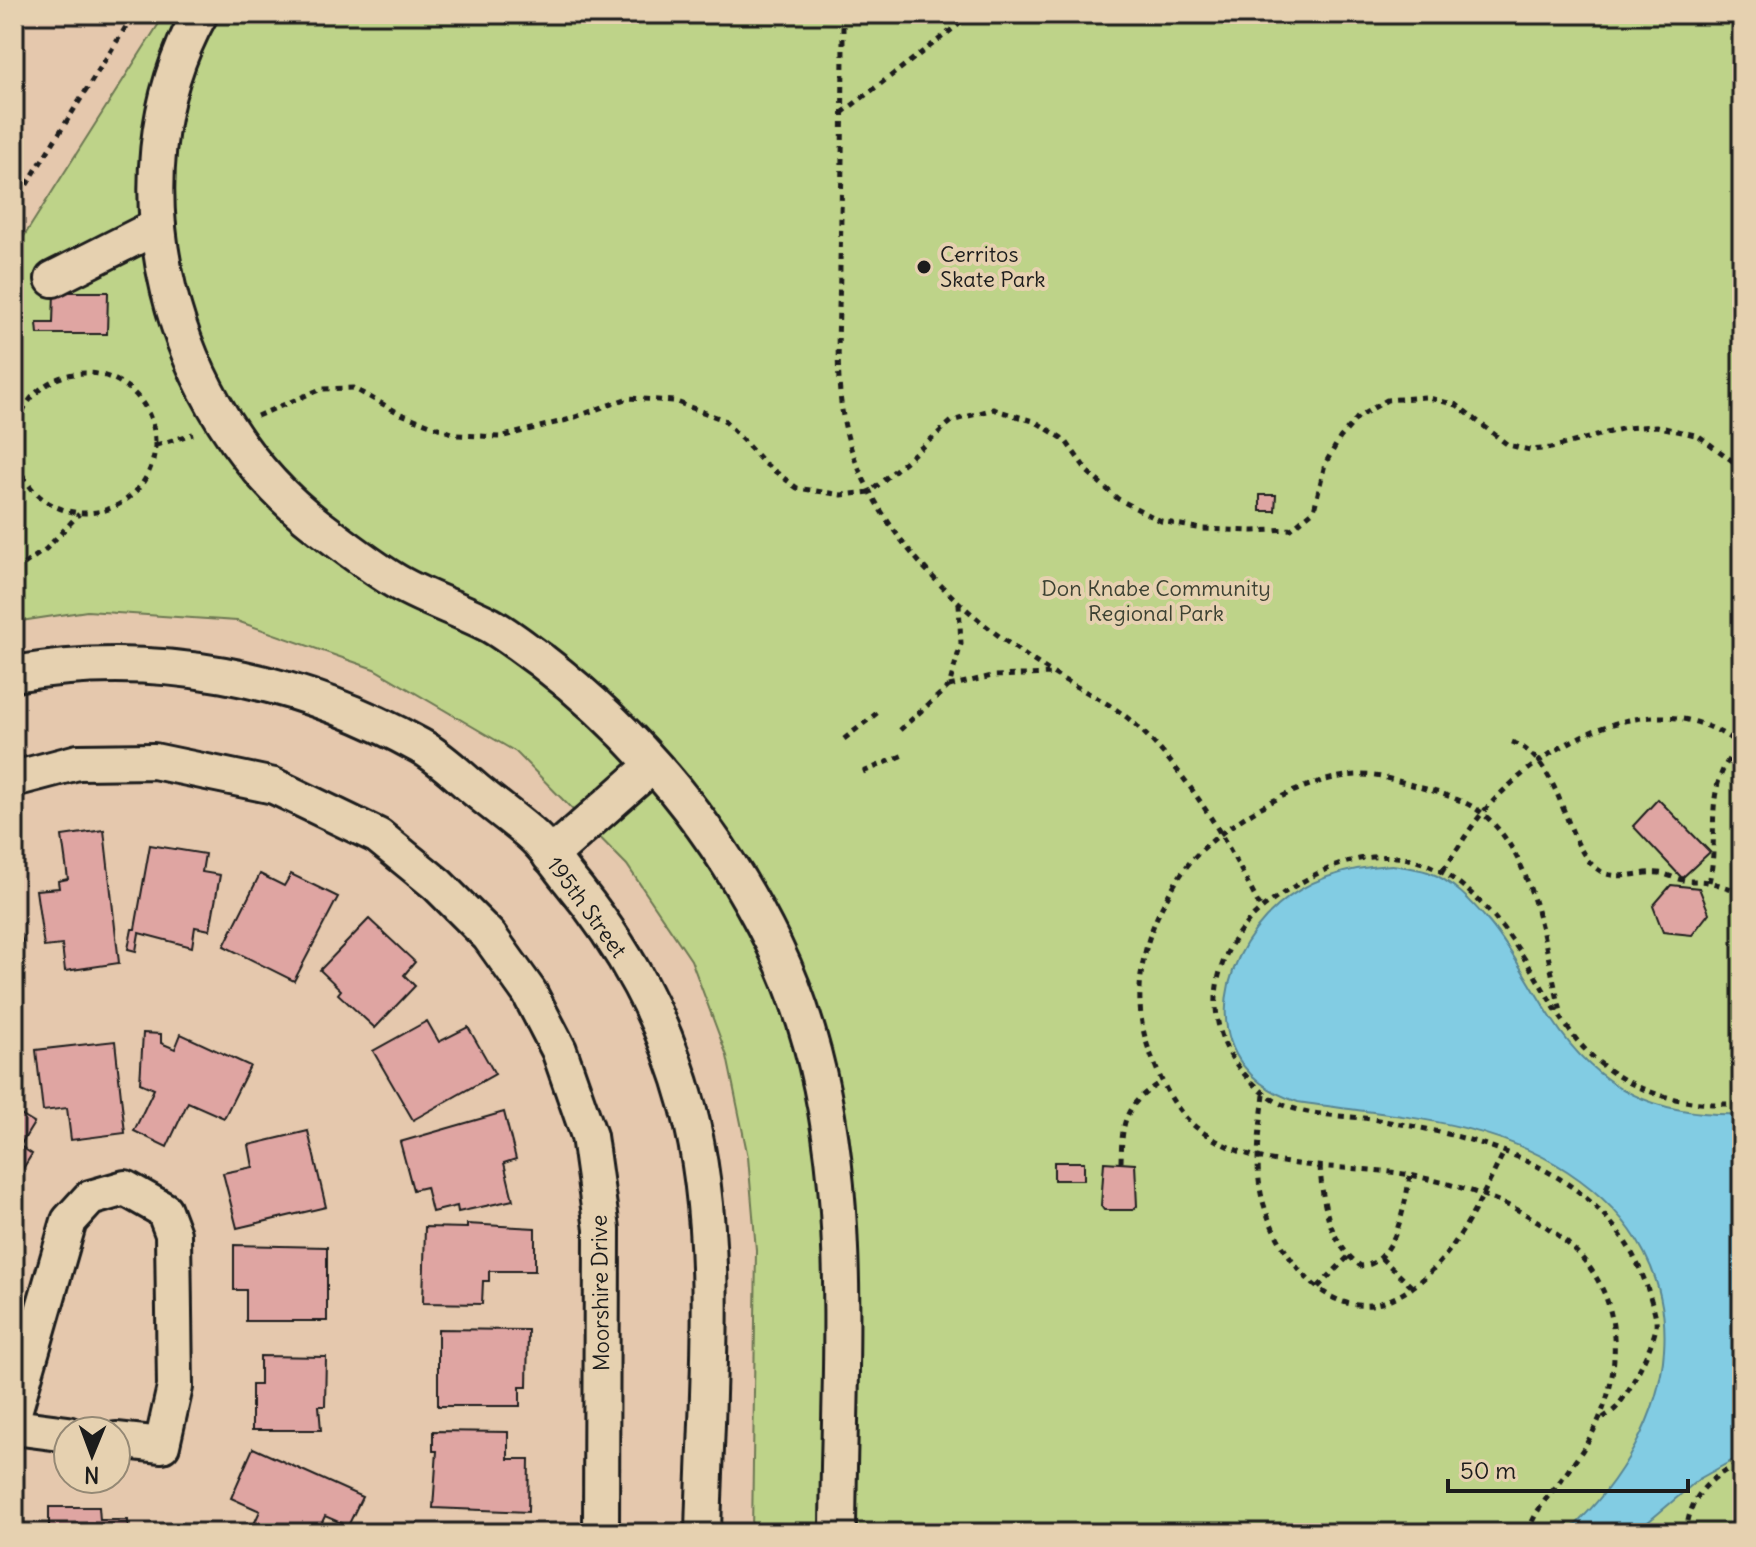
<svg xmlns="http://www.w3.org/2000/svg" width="1756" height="1547" viewBox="0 0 1756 1547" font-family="Delius,sans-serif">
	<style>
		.green { fill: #bed389; stroke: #6d7852; stroke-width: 2 }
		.water { fill: #82cce3; stroke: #598693; stroke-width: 2 }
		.building { fill: #dfa5a2; stroke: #1c1c1c; stroke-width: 2 }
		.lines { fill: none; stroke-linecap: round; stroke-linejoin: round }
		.minor-casing { stroke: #1c1c1c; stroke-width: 40 }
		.path { stroke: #1c1c1c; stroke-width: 5; stroke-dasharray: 6 6; stroke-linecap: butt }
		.minor { stroke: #e6d1b0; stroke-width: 34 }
		.poi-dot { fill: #1c1c1c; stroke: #e6d1b0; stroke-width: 3 }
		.labels { text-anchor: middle; stroke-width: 8; stroke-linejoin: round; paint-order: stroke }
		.poi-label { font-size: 22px; fill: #1c1c1c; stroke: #e6d1b0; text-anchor: start }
		.park-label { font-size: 22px; fill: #3c4132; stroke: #e6d1b0 }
		.street-label { font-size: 22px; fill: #1c1c1c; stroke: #e6d1b0 }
	</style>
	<rect width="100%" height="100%" fill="#e5c8ad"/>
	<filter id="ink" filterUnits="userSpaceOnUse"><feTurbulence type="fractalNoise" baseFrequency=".0125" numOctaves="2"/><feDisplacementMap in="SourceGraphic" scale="16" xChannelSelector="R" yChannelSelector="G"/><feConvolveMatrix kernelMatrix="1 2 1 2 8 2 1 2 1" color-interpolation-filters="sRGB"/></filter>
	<g filter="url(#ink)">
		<polygon class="green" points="165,14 1742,14 1742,1533 752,1533 756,1250 748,1157 727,1056 691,960 627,865 516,752 374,669 237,621 87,611 14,622 14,252"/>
		<path class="water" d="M1392 865C1404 867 1417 868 1428 872 1453 881 1472 902 1489 922 1514 952 1530 986 1552 1019 1598 1091 1659 1117 1742 1114V1455L1699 1479 1635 1533H1567C1680 1428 1713 1267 1567 1171 1486 1118 1389 1116 1298 1102 1199 1070 1211 965 1278 906 1310 877 1351 867 1392 865Z"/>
		<g class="building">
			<polygon points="54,292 108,292 107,334 38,334 37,323 53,323"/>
			<polygon points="1260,495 1276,495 1275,511 1260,511"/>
			<polygon points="1658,799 1710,852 1682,878 1633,826"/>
			<polygon points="104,830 119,963 65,971 62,945 44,947 36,890 59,888 58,881 68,879 62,836"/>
			<polygon points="150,845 205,854 202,872 220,875 210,930 195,927 192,947 139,933 136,951 128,949 132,929 135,929"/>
			<polygon points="260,874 284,886 291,874 338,897 294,981 224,946"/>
			<polygon points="1671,885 1699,888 1709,913 1692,935 1663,932 1653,906"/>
			<polygon points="369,919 415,962 404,975 415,986 375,1028 338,994 341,990 320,970"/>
			<polygon points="14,921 23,942 14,946"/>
			<polygon points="427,1021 439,1042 468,1027 495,1074 413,1120 373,1051"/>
			<polygon points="143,1033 161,1034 161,1043 175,1049 181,1034 250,1066 224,1118 188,1102 167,1147 134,1131 154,1089 140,1083"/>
			<polygon points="115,1041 125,1133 71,1140 67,1108 43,1111 36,1050"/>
			<polygon points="14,1111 34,1123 20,1146 32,1154 14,1183"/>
			<polygon points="504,1112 516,1159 504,1163 513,1200 458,1212 457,1206 432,1212 426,1187 413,1190 400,1142"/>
			<polygon points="308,1131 326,1207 237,1228 223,1173 253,1167 249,1145"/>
			<rect x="1054" y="1162" width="30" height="18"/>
			<polygon points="1104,1162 1135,1164 1137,1206 1133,1210 1104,1210 1101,1206"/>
			<polygon points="467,1224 535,1228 535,1271 489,1271 489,1281 483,1281 482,1304 423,1303 425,1227 467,1228"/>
			<polygon points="234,1245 327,1247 327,1321 246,1321 246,1290 234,1290"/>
			<polygon points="438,1329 528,1330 527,1387 520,1387 520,1406 438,1406"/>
			<polygon points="260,1356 326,1357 325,1406 319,1406 321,1430 252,1430 252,1385 260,1385"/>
			<polygon points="433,1431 508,1432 508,1459 529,1459 528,1512 433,1508 437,1451 433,1451"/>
			<polygon points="253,1448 362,1497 348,1526 325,1516 317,1533 250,1533 260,1511 231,1498"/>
			<polygon points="49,1507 99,1507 100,1520 128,1520 128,1533 49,1533"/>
			<rect x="14" y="1519" width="10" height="14"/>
		</g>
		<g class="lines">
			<g class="minor-casing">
				<g id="minor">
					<path d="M200 14C107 181 170 412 318 526 342 544 366 563 392 579 422 598 458 608 490 625 508 635 525 649 542 661 640 736 720 834 774 945 862 1125 839 1339 838 1533"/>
					<polyline points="53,279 158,226"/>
					<path d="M14 674C154 649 296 677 420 746 440 757 459 776 477 791 495 806 515 820 533 836 546 848 556 863 567 877 625 947 664 1019 688 1107 723 1237 706 1399 703 1533"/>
					<polyline points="14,779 78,762 154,761 274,786 378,836 438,885 489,936 529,992 559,1050 589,1136 602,1229 601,1533"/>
					<polyline points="550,856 653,765"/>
					<polyline points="14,1412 69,1221 90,1198 125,1188 164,1210 173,1234 175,1387 162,1445 116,1440"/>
					<polyline points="14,1427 68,1434"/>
				</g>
			</g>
			<g class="path">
				<path d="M843 14C843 97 842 179 840 262 840 324 831 395 853 454 887 547 972 623 1054 674 1082 691 1112 703 1136 725 1192 778 1227 841 1261 909"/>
				<polyline points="842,113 958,25 964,14"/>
				<polyline points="14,205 134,14"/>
				<circle cx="85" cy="443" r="70"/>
				<polyline points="257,416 321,389 353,388 401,414 457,435 500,437 567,420 628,398 674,401 724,420 764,463 797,488 842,495 870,492 952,421 993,409 1036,422 1065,440 1088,472 1118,499 1161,521 1202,529 1254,531 1291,529 1314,510 1325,464 1340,438 1358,417 1387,400 1425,397 1457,405 1508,445 1530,450 1551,448 1625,428 1656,426 1699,436 1742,468"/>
				<polyline points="156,445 193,434"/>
				<polyline points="14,571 46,549 79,514"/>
				<polyline points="949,686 992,676 1054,674"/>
				<polyline points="900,730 949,686 961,644 959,604"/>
				<polyline points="844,739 877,713"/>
				<path d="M1512 742C1567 763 1563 855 1604 873 1623 880 1641 871 1659 873 1667 874 1675 879 1683 880 1691 882 1699 880 1707 882 1719 884 1730 889 1742 892"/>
				<polyline points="863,772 904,755"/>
				<path d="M1443 870C1457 851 1469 828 1485 810 1547 740 1659 678 1742 747"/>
				<path d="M1709 882C1718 847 1708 811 1720 777 1724 765 1732 755 1738 744"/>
				<path d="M1264 1095C1260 1129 1254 1164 1262 1198 1275 1248 1323 1322 1384 1302 1446 1281 1478 1204 1504 1152"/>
				<path d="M1121 1162C1122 1121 1124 1105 1161 1082"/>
				<path d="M1320 1166C1322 1201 1329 1244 1361 1266 1396 1265 1405 1202 1410 1176"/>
				<polyline points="1381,1258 1411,1286"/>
				<polyline points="1318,1287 1350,1255"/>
				<path d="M1603 1418C1608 1414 1616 1410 1619 1404 1630 1391 1654 1343 1656 1327 1657 1318 1654 1309 1651 1300 1616 1174 1493 1139 1378 1120 1348 1115 1315 1117 1286 1106 1270 1100 1259 1089 1247 1077 1196 1024 1211 945 1268 904 1372 828 1446 843 1518 949 1538 978 1555 1012 1576 1039 1616 1089 1681 1109 1742 1103"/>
				<polyline points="1154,1533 1164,1533"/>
				<path d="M1528 1533C1536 1506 1554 1491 1570 1468 1599 1430 1617 1386 1614 1337 1609 1235 1496 1192 1410 1175 1341 1162 1265 1175 1204 1133 1175 1114 1161 1081 1149 1050 1133 1006 1139 955 1159 913 1168 895 1179 875 1192 860 1227 821 1304 777 1357 775 1380 774 1404 783 1426 789 1444 794 1469 802 1483 814 1537 858 1544 951 1562 1015"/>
				<path d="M1686 1533C1690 1496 1708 1478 1742 1462"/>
			</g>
			<use href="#minor" class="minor"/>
		</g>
	</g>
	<circle class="poi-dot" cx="924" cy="267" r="8"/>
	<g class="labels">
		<g class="poi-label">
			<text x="940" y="262">Cerritos<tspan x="940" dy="25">Skate Park</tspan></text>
		</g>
		<g class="park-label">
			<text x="1156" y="596">Don Knabe Community<tspan x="1156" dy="25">Regional Park</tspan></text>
		</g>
		<g class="street-label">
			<text transform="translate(587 907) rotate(54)" y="8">195th Street</text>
			<text transform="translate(600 1293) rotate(-91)" y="8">Moorshire Drive</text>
		</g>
	</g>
	<rect width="1756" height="1547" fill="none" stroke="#e6d1b0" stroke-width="48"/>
	<rect x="24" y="24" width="1708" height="1499" fill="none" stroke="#1c1c1c" stroke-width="3" filter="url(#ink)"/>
	<g transform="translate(92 1455) rotate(181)"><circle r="38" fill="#e6d1b0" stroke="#958975" stroke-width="2"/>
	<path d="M0-6L14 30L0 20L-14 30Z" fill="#1c1c1c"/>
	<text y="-12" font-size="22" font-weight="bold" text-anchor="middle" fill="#1c1c1c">N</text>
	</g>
	<path d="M1448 1479v12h240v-12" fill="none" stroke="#1c1c1c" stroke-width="4"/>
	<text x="1460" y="1479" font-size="24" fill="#1c1c1c" stroke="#e6d1b0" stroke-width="6" paint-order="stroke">50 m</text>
</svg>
